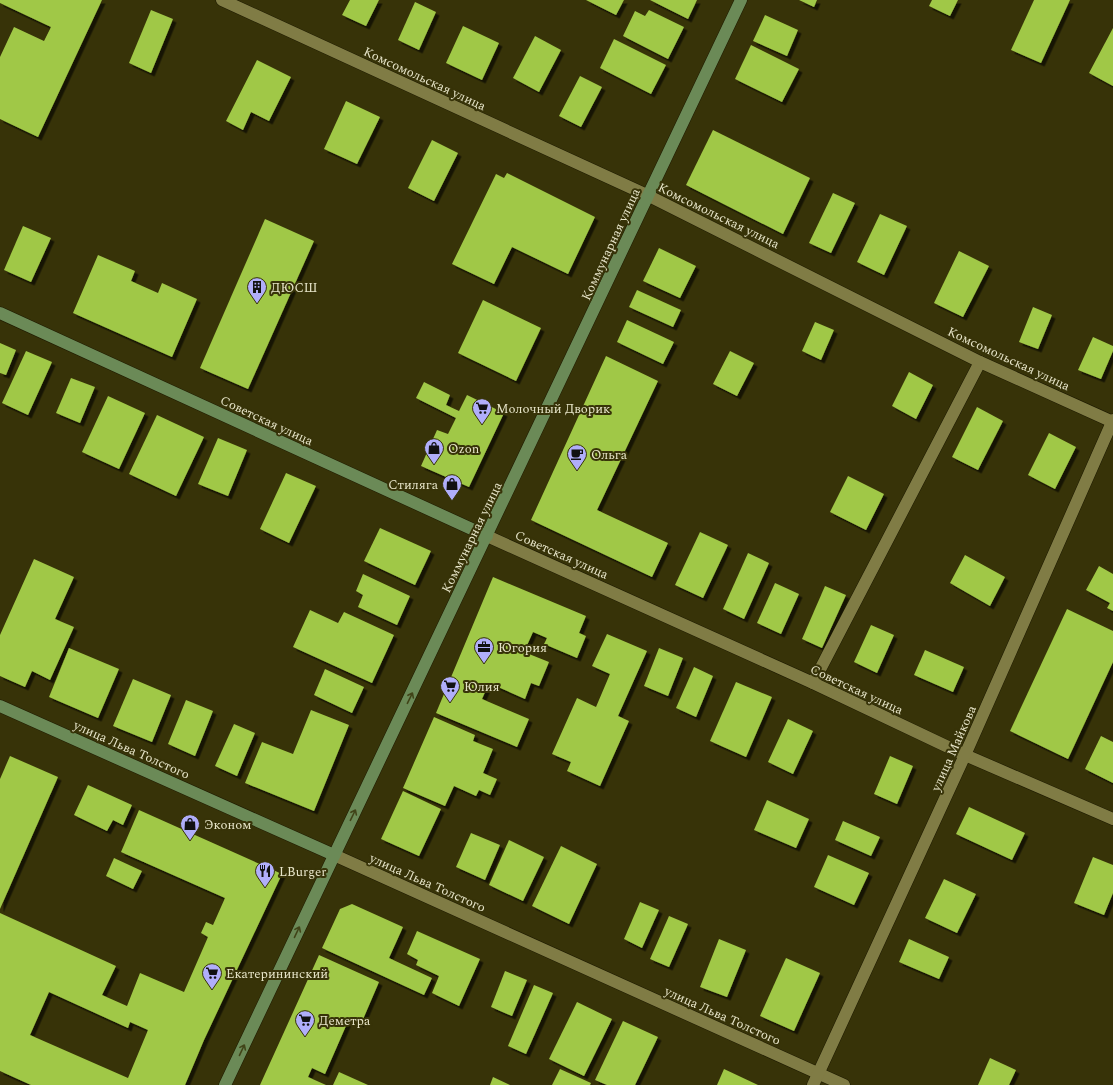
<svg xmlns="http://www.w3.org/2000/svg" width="1113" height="1085" viewBox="0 0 1113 1085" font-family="Spectral,serif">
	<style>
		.building { fill: #a0c847; fill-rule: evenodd; filter: url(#shadow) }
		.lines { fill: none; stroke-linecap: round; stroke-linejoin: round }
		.lane-casing { stroke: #1d1a00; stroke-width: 13 }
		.street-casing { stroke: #1d1a00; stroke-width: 13 }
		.secondary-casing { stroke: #1d1a00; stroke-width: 13 }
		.lane { stroke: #807c45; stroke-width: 12 }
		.street { stroke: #807c45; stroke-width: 12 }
		.secondary { stroke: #6b8a57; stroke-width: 12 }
		.oneway { stroke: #414418 }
		.labels { text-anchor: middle; stroke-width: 4; stroke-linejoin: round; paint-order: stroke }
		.street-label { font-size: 13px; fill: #e7e5c9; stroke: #373308 }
		.poi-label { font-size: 13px; fill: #e7e5c9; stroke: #373308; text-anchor: start }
	</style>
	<defs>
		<filter id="shadow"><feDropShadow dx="3.5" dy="3.5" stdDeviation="0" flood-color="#0009"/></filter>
	</defs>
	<rect width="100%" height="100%" fill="#373308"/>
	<g class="building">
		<polygon points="0,0 102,0 38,137 0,119 0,57 14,27 44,41 51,27 0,3"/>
		<polygon points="350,0 379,0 366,26 342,15"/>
		<polygon points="586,0 624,0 616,15"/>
		<polygon points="650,0 697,0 688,19"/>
		<polygon points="799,0 817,0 814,7"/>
		<polygon points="932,0 958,0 950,16 929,6"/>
		<polygon points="1034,0 1070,0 1041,63 1011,50"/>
		<polygon points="415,2 436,12 419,50 398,40"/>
		<polygon points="151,10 173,19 151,73 129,63"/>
		<polygon points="649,10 684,27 668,59 623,36 635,11 645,16"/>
		<polygon points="765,15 798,30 787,56 753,41"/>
		<polygon points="463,26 499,43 482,80 446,63"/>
		<polygon points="1113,28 1113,86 1089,73"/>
		<polygon points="535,36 561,50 539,92 513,78"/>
		<polygon points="614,39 666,65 651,94 600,68"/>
		<polygon points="751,45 799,69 782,102 735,79"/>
		<polygon points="257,60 291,77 269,121 251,112 243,130 226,121"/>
		<polygon points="580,76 602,87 581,127 559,116"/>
		<polygon points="346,101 380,117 357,164 324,149"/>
		<polygon points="713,130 810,178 783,234 686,185"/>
		<polygon points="432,140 458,153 434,201 408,188"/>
		<polygon points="507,173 595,217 568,274 512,247 494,284 452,264 496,174 504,178"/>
		<polygon points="833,193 855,203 831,253 809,243"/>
		<polygon points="880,214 907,226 884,275 857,262"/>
		<polygon points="265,219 314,241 248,389 200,368"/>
		<polygon points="23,226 51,238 31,282 4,270"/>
		<polygon points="659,248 696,266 680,298 643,281"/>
		<polygon points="959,251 989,266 963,317 934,303"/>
		<polygon points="98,255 135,271 131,281 158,293 162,283 197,299 172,357 73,313"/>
		<polygon points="637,290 681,310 673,327 629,307"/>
		<polygon points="483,300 541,328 516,381 458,353"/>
		<polygon points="1033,307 1052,315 1038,349 1019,342"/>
		<polygon points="627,320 674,342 663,364 617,342"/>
		<polygon points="815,322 834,330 821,360 802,351"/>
		<polygon points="1093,337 1113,346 1113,351 1101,379 1078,370"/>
		<polygon points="0,343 16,350 6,375 0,373"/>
		<polygon points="26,351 52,362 28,415 2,403"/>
		<polygon points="730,351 754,363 737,396 713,384"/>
		<polygon points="606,356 658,381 597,510 668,543 652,577 531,520"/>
		<polygon points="909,372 933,385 916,419 892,406"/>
		<polygon points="71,378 95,387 80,423 56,413"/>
		<polygon points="424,382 450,395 446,405 459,411 467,395 504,413 469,487 421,466 437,430 448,434 456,418 416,398"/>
		<polygon points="108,396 145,413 119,469 82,452"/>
		<polygon points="977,407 1003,421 978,470 952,457"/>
		<polygon points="157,415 204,437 176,496 129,474"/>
		<polygon points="1049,433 1076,447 1055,489 1028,475"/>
		<polygon points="218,438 247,450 228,496 198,484"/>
		<polygon points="286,473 316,486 289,543 260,529"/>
		<polygon points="848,476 884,494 866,530 830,512"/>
		<polygon points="380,528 431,551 415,585 364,561"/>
		<polygon points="700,532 728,545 703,598 675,585"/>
		<polygon points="748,553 769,563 744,619 723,609"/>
		<polygon points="965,555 1005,577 990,606 950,583"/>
		<polygon points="34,559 74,577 55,619 74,627 50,680 32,671 25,687 0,676 0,635"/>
		<polygon points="1099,566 1113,574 1113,611 1107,608 1110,603 1086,590"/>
		<polygon points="363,574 410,596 397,625 358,607 363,595 356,591"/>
		<polygon points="493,577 586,616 579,633 586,636 577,658 544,644 547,638 533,632 524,652 549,662 539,686 531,683 525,699 489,683 482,699 529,719 517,747 436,713"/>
		<polygon points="775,583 799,594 781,634 757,623"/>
		<polygon points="825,586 846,595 822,648 802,639"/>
		<polygon points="1067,609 1113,631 1113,662 1068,759 1010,731"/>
		<polygon points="310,610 338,623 344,612 394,635 372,683 293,647"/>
		<polygon points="871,625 894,635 877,673 854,662"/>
		<polygon points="607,634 647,651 618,716 629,721 600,786 567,771 571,762 552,754 577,698 596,707 610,674 592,666"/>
		<polygon points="69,648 119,669 98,718 49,697"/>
		<polygon points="659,648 683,658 668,696 644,686"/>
		<polygon points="925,650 964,667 953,692 914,675"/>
		<polygon points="694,667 713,676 696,717 676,708"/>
		<polygon points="325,669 364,687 352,713 314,695"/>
		<polygon points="133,679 171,695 152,742 113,726"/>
		<polygon points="736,682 772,697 746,757 710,741"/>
		<polygon points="186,700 213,711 195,756 168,744"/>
		<polygon points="311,710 349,725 314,811 245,783 262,742 293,754"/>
		<polygon points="434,717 475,735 473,741 493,749 483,773 497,779 490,795 479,790 476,796 454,786 445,806 403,788"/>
		<polygon points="788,719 813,731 793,774 768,762"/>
		<polygon points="234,724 255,733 237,776 215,766"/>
		<polygon points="1101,736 1113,742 1113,783 1085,769"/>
		<polygon points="10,756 58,777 0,909 0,779"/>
		<polygon points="890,756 913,766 897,804 874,794"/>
		<polygon points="88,785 132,805 123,825 113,820 107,831 74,815"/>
		<polygon points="403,791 441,809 419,856 381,839"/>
		<polygon points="767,800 809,819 796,848 754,830"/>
		<polygon points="969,807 1025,833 1012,860 956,834"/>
		<path d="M139 810 282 874 204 1040 185 1085H31L0 1071V913L116 966 102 995 127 1006 140 973 184 992 208 937 201 933 206 922 213 925 225 898 121 852ZM49 992 128 1028 130 1022 148 1030 128 1078 30 1035Z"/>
		<polygon points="843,821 880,837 871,856 835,840"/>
		<polygon points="471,833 500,845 485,880 456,867"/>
		<polygon points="509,840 544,857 523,901 489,885"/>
		<polygon points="561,846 597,864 569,924 532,906"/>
		<polygon points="828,855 869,873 854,905 814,887"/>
		<polygon points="1093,857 1113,865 1113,893 1104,915 1074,903"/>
		<polygon points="114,858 142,871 133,889 106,876"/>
		<polygon points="944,879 976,894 957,933 925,918"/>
		<polygon points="640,902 659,910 642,948 624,939"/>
		<polygon points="352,904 403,927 389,958 432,978 424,995 322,948 340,909"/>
		<polygon points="669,916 688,924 669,967 650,959"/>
		<polygon points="417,931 480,959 459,1006 432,993 439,976 416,965 418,960 407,954"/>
		<polygon points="719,939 746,950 727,997 700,987"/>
		<polygon points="909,939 949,957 939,979 899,962"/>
		<polygon points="319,955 379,982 361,1024 349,1019 325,1074 312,1068 308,1077 326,1085 260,1085"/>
		<polygon points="786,958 820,973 794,1031 760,1016"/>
		<polygon points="505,971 527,980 512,1016 491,1007"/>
		<polygon points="534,985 553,993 526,1054 508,1046"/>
		<polygon points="577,1002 612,1019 584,1076 549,1059"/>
		<polygon points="623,1021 658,1037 635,1085 607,1085 595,1080"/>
		<polygon points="990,1058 1016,1070 1009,1085 978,1085"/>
		<polygon points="560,1069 591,1083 590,1085 552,1085"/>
		<polygon points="724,1069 758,1085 717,1085"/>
		<polygon points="339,1072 368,1085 333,1085"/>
		<polygon points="493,1077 510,1085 490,1085"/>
	</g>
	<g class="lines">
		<g class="lane-casing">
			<polyline id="lane" points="813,683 980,362"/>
		</g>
		<g class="street-casing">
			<g id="street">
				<polyline points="222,0 649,196 980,362 1113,422"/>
				<polyline points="487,536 813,683 965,755 1113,819"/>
				<polyline points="334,855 844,1085"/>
				<polyline points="813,1085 965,755 1113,420"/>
			</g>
		</g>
		<g class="secondary-casing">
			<g id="secondary">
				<polyline points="0,313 487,536"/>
				<polyline points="0,706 334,855"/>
				<polyline points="225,1085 741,0"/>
			</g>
		</g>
		<use href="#lane" class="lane"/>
		<use href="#street" class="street"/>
		<use href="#secondary" class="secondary"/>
	</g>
	<defs><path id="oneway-shaft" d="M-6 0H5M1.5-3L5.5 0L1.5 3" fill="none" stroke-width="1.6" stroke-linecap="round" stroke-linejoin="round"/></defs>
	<g class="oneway">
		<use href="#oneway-shaft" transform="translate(410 698) rotate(-64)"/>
		<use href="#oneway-shaft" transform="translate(353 815) rotate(-64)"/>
		<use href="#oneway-shaft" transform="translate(297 932) rotate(-65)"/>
		<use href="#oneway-shaft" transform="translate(242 1050) rotate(-65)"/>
	</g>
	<defs>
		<g id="building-pin" transform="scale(1)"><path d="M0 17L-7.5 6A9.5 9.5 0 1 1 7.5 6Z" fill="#b0aefa" stroke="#373308"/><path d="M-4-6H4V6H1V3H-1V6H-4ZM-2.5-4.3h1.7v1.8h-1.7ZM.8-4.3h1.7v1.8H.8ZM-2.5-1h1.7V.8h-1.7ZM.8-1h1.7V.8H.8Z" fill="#111"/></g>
		<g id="supermarket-pin" transform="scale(1)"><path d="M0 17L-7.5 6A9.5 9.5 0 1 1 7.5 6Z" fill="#b0aefa" stroke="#373308"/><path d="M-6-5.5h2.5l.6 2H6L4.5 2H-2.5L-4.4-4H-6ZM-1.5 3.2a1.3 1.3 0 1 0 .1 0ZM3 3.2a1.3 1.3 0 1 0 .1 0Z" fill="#111"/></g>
		<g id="shop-pin" transform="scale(1)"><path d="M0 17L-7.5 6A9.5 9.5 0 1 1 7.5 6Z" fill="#b0aefa" stroke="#373308"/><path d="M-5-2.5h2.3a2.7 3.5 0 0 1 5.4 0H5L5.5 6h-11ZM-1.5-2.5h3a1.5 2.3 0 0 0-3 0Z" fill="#111"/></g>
		<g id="cafe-pin" transform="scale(1)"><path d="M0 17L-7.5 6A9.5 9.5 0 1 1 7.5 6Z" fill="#b0aefa" stroke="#373308"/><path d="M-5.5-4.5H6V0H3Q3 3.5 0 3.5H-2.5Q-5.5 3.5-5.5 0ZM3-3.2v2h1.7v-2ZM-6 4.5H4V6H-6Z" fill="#111"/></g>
		<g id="office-pin" transform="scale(1)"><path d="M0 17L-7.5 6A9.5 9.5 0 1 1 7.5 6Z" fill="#b0aefa" stroke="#373308"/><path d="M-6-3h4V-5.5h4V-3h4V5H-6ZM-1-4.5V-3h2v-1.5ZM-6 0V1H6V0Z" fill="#111"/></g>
		<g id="restaurant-pin" transform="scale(1)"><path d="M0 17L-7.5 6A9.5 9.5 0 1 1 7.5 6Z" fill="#b0aefa" stroke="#373308"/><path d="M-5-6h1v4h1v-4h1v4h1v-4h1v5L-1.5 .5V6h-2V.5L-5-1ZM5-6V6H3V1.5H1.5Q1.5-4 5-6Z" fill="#111"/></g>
	</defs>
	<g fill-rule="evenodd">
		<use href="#building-pin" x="257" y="287"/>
		<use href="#supermarket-pin" x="482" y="408"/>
		<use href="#shop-pin" x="434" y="448"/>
		<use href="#cafe-pin" x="577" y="454"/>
		<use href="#shop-pin" x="452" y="484"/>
		<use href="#office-pin" x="484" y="647"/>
		<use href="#supermarket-pin" x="450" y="686"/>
		<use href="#shop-pin" x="190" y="824"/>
		<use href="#restaurant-pin" x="265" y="871"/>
		<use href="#supermarket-pin" x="212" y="973"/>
		<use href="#supermarket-pin" x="305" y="1020"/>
	</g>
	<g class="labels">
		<g class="street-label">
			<text transform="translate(425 78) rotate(25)" y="5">Комсомольская улица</text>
			<text transform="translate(719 215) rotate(26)" y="5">Комсомольская улица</text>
			<text transform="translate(610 244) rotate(-65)" y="5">Коммунарная улица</text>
			<text transform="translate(1009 358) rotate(25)" y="5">Комсомольская улица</text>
			<text transform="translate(267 420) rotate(25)" y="5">Советская улица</text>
			<text transform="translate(471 537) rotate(-64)" y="5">Коммунарная улица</text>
			<text transform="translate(562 554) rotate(24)" y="5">Советская улица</text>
			<text transform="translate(857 689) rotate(25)" y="5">Советская улица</text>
			<text transform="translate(953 748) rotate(-66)" y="5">улица Майкова</text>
			<text transform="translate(132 749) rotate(24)" y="5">улица Льва Толстого</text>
			<text transform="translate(428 882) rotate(24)" y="5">улица Льва Толстого</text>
			<text transform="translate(723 1015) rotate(24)" y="5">улица Льва Толстого</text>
		</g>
		<g class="poi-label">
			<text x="271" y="292">ДЮСШ</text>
			<text x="496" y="413">Молочный Дворик</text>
			<text x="448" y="453">Ozon</text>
			<text x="591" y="459">Ольга</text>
			<text x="438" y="489" text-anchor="end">Стиляга</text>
			<text x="498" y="652">Югория</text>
			<text x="464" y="691">Юлия</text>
			<text x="204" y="829">Эконом</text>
			<text x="279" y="876">LBurger</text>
			<text x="226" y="978">Екатерининский</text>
			<text x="319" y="1025">Деметра</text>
		</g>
	</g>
</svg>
